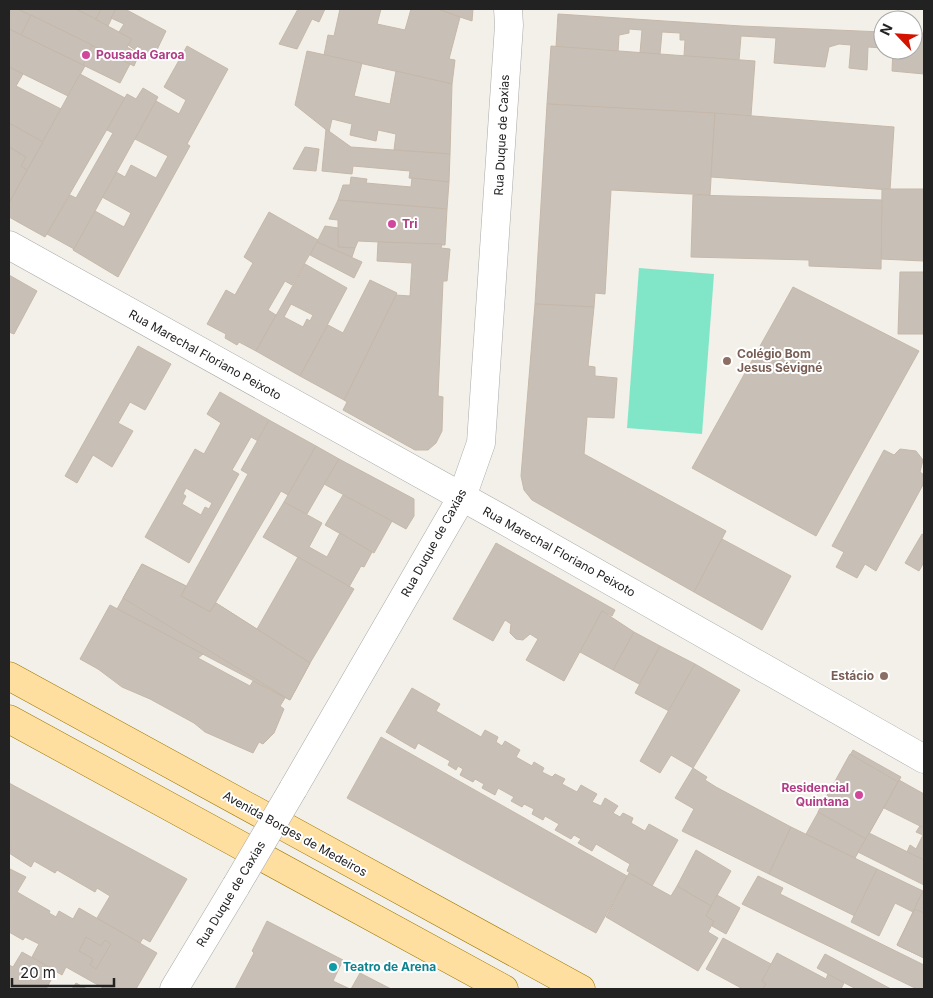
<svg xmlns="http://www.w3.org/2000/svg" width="933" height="998" viewBox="0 0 933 998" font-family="Inter,sans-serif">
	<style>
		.pitch { fill: #81e6c8 }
		.building { fill: #c8c0b7; stroke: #c6b8a9; fill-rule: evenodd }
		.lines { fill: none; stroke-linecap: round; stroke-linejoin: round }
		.minor-casing { stroke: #a9a9a9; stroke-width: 29 }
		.major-casing { stroke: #9f7900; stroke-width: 29 }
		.minor { stroke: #fff; stroke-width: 28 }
		.major { stroke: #ffdfa0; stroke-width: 28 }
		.minor-bridge-casing { stroke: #a9a9a9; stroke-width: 29; stroke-linecap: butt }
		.minor-bridge { stroke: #fff; stroke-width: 28 }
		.hotel-dot { fill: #d1479c; stroke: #fff; stroke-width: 2 }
		.education-dot { fill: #8d6e63; stroke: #fff; stroke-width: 2 }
		.culture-dot { fill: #0f9aa8; stroke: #fff; stroke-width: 2 }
		.labels { text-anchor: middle; stroke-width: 4; stroke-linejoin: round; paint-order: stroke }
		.hotel-label { font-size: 12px; font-weight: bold; fill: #b23c85; stroke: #fff; text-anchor: start }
		.street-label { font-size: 12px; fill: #222; stroke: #fff }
		.education-label { font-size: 12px; font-weight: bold; fill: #785e54; stroke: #fff; text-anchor: start }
		.culture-label { font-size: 12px; font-weight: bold; fill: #0d838f; stroke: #fff; text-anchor: start }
	</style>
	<rect width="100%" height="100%" fill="#f2f0e8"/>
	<polygon class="pitch" points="639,268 714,274 702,434 627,428"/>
	<g class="building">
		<polygon points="10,9 18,9 130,64 120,83 9,29"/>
		<polygon points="18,9 76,9 132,39 127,47 139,54 134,66"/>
		<polygon points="76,9 101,9 96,19"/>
		<polygon points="101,9 116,9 108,26 96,19"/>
		<polygon points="116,9 125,9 166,31 153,58 139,52 140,48 137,46 135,50 128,45 132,39 119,32 124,24 111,18"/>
		<polygon points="298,9 325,9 319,22 312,19 297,49 279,44"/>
		<polygon points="340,9 381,9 377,24 405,30 411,9 438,9 460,17 449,59 455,60 452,84 324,55 328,35 334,36"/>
		<polygon points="438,9 473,9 472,21 460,17"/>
		<polygon points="558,14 741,26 883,32 883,48 868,47 867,70 849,68 851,45 839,44 829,47 825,67 774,63 776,38 741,36 739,60 684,56 685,40 680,40 680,33 662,32 660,54 640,53 642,30 629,29 629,33 619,35 618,52 556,47"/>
		<polygon points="31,15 92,45 83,65 21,35"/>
		<polygon points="9,29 85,66 68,96 9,67"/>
		<polygon points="913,33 924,33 924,74 892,71 893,50 913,50"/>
		<polygon points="187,46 228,69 187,144 190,146 118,277 73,250 95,211 124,227 131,213 102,197 116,172 125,177 131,165 156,178 168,156 135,139 156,101 179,114 186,100 164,87"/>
		<polygon points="551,46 755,61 751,116 547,104"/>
		<polygon points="307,51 362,63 354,96 390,104 396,71 452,84 450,154 394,150 396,134 378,130 376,141 350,135 352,124 332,119 329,132 295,105"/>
		<polygon points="9,67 23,74 16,86 61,109 43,142 9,123"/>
		<polygon points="80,74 125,98 45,237 9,217 9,203"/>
		<polygon points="143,88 158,97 74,249 47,234 70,195 76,198 113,133 107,130 127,94 136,99"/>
		<polygon points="547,104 715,113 710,195 611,190 605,294 595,293 594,307 535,304"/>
		<polygon points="715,113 894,127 890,190 711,177"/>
		<polygon points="9,123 43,142 27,170 21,166 26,157 9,147"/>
		<polygon points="326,129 351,147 450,154 449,182 409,178 410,171 353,166 352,174 322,171"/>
		<polygon points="9,147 26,157 21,166 27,170 9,203"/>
		<polygon points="305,147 319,149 316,171 293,169"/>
		<polygon points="351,177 367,179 366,183 411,187 412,178 449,182 447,209 338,200 343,185 350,185"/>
		<polygon points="882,189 924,189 924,261 881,259"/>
		<polygon points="693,195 882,200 881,269 809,266 809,260 691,257"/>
		<polygon points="338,200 447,209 445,245 358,241 355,248 338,247 338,220 329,219"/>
		<polygon points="269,212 318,240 292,285 285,281 268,310 276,315 256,351 239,342 237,345 225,338 226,334 207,324 226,290 235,295 253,263 244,257"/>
		<polygon points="325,226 338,228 338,247 355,248 352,257 317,242"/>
		<polygon points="317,242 362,262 354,278 310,255"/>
		<polygon points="378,242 442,244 441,248 450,249 447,281 443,281 438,396 443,397 442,431 436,443 428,450 415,450 343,410 347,402 344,400 396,295 410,296 412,263 377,261"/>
		<path d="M305 264 347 288 300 376 256 351ZM291 304 313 315 310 321 307 319 303 327 284 317Z"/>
		<polygon points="900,272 924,272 924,334 898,334"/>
		<polygon points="9,275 37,291 14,334 9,332"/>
		<polygon points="370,280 397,293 344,400 300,376 328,325 343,333"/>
		<polygon points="793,287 919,351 816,536 692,468"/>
		<polygon points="535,304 594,307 588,366 595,367 595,376 617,378 614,418 587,417 584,454 726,531 694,592 532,500 524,490 521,476"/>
		<polygon points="138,346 171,364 145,410 130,402 118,423 133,431 112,467 93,455 77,483 65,476"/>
		<path d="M220 392 269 420 258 441 251 437 232 470 239 474 189 563 145 537 195 449 204 454 221 423 207 414ZM186 488 212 503 209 509 205 507 201 515 182 504 186 496 183 494Z"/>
		<polygon points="269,420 316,446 288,495 281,491 210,612 181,596 248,474 241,470"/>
		<polygon points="316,446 339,459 307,514 284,502"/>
		<polygon points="900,449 916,451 923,460 920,472 924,475 924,483 876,571 865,564 857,578 836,567 844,552 832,546 884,450 894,455"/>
		<polygon points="339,459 414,499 414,516 406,529 324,484"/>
		<polygon points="343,495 392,521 374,553 325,525"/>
		<polygon points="284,502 322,523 309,547 327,557 340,533 372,552 364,567 361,566 349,587 263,537"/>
		<polygon points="922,534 924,535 924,562 919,571 905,563"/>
		<polygon points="722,539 791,576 762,630 694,592"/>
		<polygon points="496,543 615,610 612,616 602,611 564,681 526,660 538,639 530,634 523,640 516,639 510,633 511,624 505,620 493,641 453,619"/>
		<polygon points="298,557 354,589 310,663 257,629"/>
		<polygon points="142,564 186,586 181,596 210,612 216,603 310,663 290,700 117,609"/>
		<polygon points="142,564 186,586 181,596 210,612 216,603 310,663 290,700 123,598"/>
		<polygon points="110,605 203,654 198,658 250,686 253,681 285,698 280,706 284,709 274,733 263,744 259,742 253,753 205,732 194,723 150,699 122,687 98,669 80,659"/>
		<polygon points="602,611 634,632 613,670 580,652"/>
		<polygon points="634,632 660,646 639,684 613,670"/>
		<polygon points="660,646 695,664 669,711 635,693"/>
		<polygon points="695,664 740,690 693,768 671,755 660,773 640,761"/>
		<polygon points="412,688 440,704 436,711 481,737 485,730 498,737 496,742 502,746 505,741 520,750 516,757 532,766 534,762 544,768 542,772 552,777 555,774 565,779 562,784 577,792 581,785 597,794 592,802 601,806 605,798 618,806 613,813 620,817 623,813 633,818 631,823 645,831 649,824 678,840 652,886 627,871 630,864 596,844 592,851 578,843 581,839 574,835 571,839 555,830 559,824 545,816 543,820 532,814 534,809 524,804 522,807 511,801 514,797 498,788 495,795 482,788 484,784 475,779 473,782 460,775 463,769 458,766 456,770 448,765 450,761 418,743 415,749 386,732"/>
		<polygon points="381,737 627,876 596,933 347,798"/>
		<polygon points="853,750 901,777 855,858 806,834"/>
		<polygon points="850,754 898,782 866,839 818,812"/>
		<polygon points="693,768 707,777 705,780 716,787 791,827 769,874 682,831 694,809 675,798"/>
		<polygon points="899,780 924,794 924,828 884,808"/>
		<polygon points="9,783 187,879 150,942 143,938 140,943 97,918 110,896 97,888 95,892 57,870 55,873 34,861 31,867 9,853 11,848 9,847"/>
		<polygon points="920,826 924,828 924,860 907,852 910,845 916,849 923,835 916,832"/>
		<polygon points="791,827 877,869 855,916 769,874"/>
		<polygon points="869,833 924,860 924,885 858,852"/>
		<polygon points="696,850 731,871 711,906 677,886"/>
		<polygon points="10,869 26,877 17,892 50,911 49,913 56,917 59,911 73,919 79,908 157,953 136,989 105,989 66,967 62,975 32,957 39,944 25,937 23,940 9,932"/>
		<polygon points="877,869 923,891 913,912 895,903 879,936 851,922"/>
		<polygon points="629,873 671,896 677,886 711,906 706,916 714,921 708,932 718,938 698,971 606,917"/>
		<polygon points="758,876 783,888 780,894 924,965 924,989 917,989 742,904"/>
		<polygon points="923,891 924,892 924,958 897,945"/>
		<polygon points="717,895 740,908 726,934 712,926 714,921 706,916"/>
		<polygon points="915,909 924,913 924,958 897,945"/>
		<polygon points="267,921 343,960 333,981 350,989 235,989 254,953 252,951"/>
		<polygon points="86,937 101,946 105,940 111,944 96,969 90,965 93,959 79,951"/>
		<polygon points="723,938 771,964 762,981 766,984 763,989 743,989 706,969"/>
		<polygon points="22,952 56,971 46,989 9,989 9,965 13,967"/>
		<polygon points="777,953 826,979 828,974 844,983 841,989 763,989 766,984 762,981"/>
		<polygon points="825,954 891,989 856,989 817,968"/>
		<polygon points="360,973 391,989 351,989"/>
		<polygon points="76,983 87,989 72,989"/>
	</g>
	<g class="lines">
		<g class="minor-casing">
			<g id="minor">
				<polyline points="9,245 500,518 924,759"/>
				<polyline points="293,789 462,497 481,443 509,25 508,9"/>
				<polyline points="174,989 236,886"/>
			</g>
		</g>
		<g class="major-casing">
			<g id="major">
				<polyline points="9,676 581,989"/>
				<polyline points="9,719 504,989"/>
			</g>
		</g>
		<use href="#minor" class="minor"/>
		<use href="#major" class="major"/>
		<g class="minor-bridge-casing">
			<polyline id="minor-bridge" points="236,886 293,789"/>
		</g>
		<use href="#minor-bridge" class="minor-bridge"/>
	</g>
	<g class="hotel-dot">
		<circle cx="86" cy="55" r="5"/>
		<circle cx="392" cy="224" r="5"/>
		<circle cx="859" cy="795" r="5"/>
	</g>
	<g class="education-dot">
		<circle cx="727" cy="361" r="5"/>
		<circle cx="884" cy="676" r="5"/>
	</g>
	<circle class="culture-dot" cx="333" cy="967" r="5"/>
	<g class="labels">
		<g class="hotel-label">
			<text x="96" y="59">Pousada Garoa</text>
			<text x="402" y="228">Tri</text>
			<text x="849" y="792" text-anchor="end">Residencial<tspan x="849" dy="14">Quintana</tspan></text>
		</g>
		<g class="street-label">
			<text transform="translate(502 135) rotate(-87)" y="4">Rua Duque de Caxias</text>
			<text transform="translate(205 355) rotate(29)" y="4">Rua Marechal Floriano Peixoto</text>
			<text transform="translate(434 543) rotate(-61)" y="4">Rua Duque de Caxias</text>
			<text transform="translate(559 552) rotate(29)" y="4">Rua Marechal Floriano Peixoto</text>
			<text transform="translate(295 834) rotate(29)" y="4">Avenida Borges de Medeiros</text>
			<text transform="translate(231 894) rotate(-59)" y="4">Rua Duque de Caxias</text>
		</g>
		<g class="education-label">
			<text x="737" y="358">Colégio Bom<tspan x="737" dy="14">Jesus Sévigné</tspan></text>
			<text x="874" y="680" text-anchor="end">Estácio</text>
		</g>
		<g class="culture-label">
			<text x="343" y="971">Teatro de Arena</text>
		</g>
	</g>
	<rect width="933" height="998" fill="none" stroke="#222222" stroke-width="20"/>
	<g transform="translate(898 35) rotate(295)"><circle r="24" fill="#ffffff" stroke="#a7a7a7"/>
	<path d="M0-4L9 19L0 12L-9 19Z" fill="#d31300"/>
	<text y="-8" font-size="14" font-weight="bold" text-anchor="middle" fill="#222222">N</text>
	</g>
	<path d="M12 978v8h102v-8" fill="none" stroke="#222222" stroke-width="2.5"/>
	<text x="20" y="978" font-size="15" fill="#222222" stroke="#ffffff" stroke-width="4" paint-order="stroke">20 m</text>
</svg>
